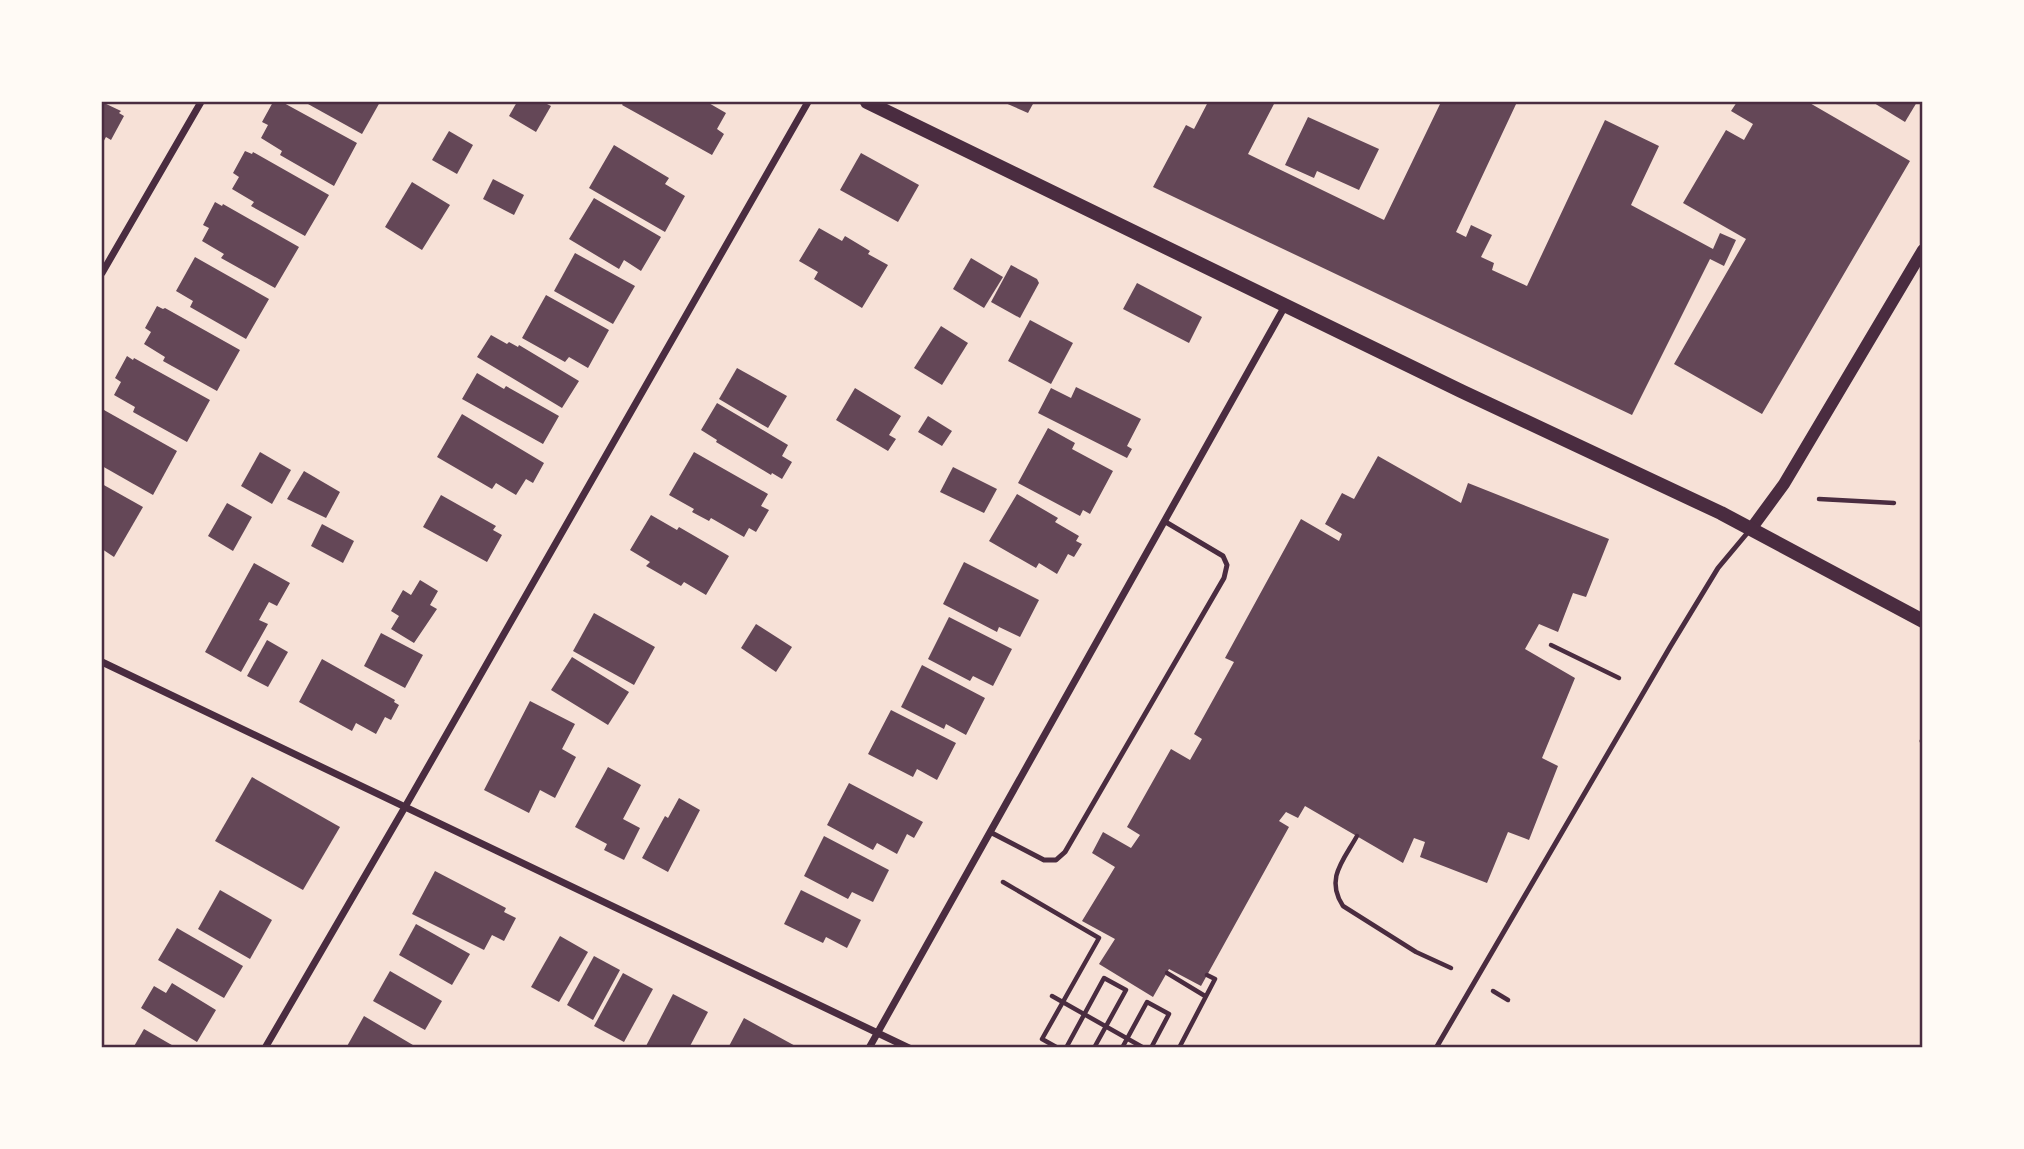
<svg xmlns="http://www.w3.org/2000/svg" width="2024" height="1149" viewBox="0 0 2024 1149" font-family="Manrope,sans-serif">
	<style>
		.building { fill: #644757 }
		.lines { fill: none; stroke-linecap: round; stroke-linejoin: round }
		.path { stroke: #4a2c40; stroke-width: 4.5 }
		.service { stroke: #4a2c40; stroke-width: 5 }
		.minor { stroke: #4a2c40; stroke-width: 7 }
		.tertiary { stroke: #4a2c40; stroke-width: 12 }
		.secondary { stroke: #4a2c40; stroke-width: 14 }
		.neatline { fill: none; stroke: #4a2c40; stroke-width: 2.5 }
	</style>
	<rect width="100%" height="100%" fill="#f7e1d7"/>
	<g class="building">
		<polygon points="102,102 121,111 119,113 124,116 111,140 106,137 102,144"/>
		<polygon points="273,102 280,103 282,102 357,143 334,186 280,155 282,151 261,138 268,125 262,122"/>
		<polygon points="309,102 380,102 362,134 308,104"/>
		<polygon points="517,102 543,102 551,106 536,132 509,116"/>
		<polygon points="624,102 707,102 726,113 717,129 724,134 712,155 622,105"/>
		<polygon points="1003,102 1034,102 1028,113"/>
		<polygon points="1208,102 1275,102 1248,154 1384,220 1441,102 1517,102 1456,232 1466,237 1471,225 1492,235 1481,257 1494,263 1492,270 1527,286 1605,120 1659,146 1631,205 1713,249 1720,233 1736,240 1724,266 1710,259 1632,415 1153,187 1186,125 1194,129"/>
		<polygon points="1737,102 1808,102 1910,161 1762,414 1674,364 1746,239 1683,203 1726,130 1744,140 1753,124 1731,111"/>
		<polygon points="1875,102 1917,102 1905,122 1874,103"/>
		<polygon points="1308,117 1379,149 1359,190 1317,171 1314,178 1285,165"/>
		<polygon points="449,131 473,145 457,174 432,160"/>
		<polygon points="614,145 669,178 665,184 685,196 665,232 589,188"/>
		<polygon points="245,151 252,154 253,152 329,195 305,236 251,206 254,202 232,189 239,177 233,173"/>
		<polygon points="861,153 919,185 898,222 840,190"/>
		<polygon points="493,179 524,195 514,215 483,199"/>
		<polygon points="412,182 450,205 422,250 385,227"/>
		<polygon points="594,198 661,237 641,271 624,260 619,269 569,239"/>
		<polygon points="215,202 222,206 223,204 299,247 275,288 221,258 224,254 202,241 209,228 203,225"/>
		<polygon points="819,228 842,241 845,236 870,251 868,254 888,265 862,308 814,279 818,272 799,261"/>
		<polygon points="575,253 635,286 613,324 554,291"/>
		<polygon points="195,257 269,299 246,339 190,307 193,301 176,291"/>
		<polygon points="971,258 1003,277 984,308 953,289"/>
		<polygon points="1011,265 1037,279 1039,283 1020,318 991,302"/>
		<polygon points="1137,283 1202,317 1189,343 1123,309"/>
		<polygon points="546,295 609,330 588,368 569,357 565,362 522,338"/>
		<polygon points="157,306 163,309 165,308 240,350 217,391 163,361 165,357 144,344 151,332 145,328"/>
		<polygon points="1030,320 1073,343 1051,384 1008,361"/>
		<polygon points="941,326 968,343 942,385 914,368"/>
		<polygon points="491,335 507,344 509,342 518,347 519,345 579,381 562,408 477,357"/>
		<polygon points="127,356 133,360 134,358 210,400 187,442 133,412 135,407 114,395 121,382 115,378"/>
		<polygon points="737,368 787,396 768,428 719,399"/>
		<polygon points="477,373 504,389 506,386 559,416 543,444 462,399"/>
		<polygon points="1076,387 1141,419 1127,446 1132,449 1127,458 1038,413 1051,388 1071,398"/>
		<polygon points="855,388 901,416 889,435 896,439 888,451 836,420"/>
		<polygon points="717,403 788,445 782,456 792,462 782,479 772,473 771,475 716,442 717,440 701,430"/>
		<polygon points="104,410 177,451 153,495 102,466 102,411"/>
		<polygon points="462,414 544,463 533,483 526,479 516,495 496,483 492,489 437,457"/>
		<polygon points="928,416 952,431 942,446 918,432"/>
		<polygon points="1048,428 1075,443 1072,449 1113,471 1090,514 1083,510 1080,516 1018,483"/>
		<polygon points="260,452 291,470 272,504 241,486"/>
		<polygon points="694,452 768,494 761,506 769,510 756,532 749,528 744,537 711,518 709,521 692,512 694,509 669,495"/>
		<polygon points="1378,456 1461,503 1468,483 1609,539 1586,597 1573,593 1558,632 1539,624 1525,649 1575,678 1542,758 1558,766 1529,840 1508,832 1487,883 1420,857 1425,842 1414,838 1403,863 1305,806 1298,818 1286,812 1279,821 1289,827 1201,986 1169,969 1153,997 1099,964 1115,939 1082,921 1115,867 1092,853 1103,832 1131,848 1140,835 1127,827 1171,749 1190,760 1202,739 1194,734 1234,662 1225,658 1301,519 1339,541 1342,534 1325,524 1342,493 1354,499"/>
		<polygon points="953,467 997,489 984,513 940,492"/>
		<polygon points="304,471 340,492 326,518 287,499"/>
		<polygon points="102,484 143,507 114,557 102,549"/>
		<polygon points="1017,494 1058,518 1055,522 1079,536 1076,541 1082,544 1074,557 1068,554 1057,574 1039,563 1036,568 989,541"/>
		<polygon points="441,495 496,526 493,530 502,535 487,562 423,527"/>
		<polygon points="227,503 252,517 233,551 208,536"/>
		<polygon points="651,515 677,530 679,527 729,556 706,595 684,582 681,586 646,566 650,562 630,550"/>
		<polygon points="322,524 354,541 343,563 311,546"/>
		<polygon points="964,562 1039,600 1020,637 999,627 997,632 943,604"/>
		<polygon points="254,563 290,583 277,606 269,602 259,620 268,624 241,672 205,652"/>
		<polygon points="420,580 438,591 430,605 437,609 414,643 391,629 399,616 391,611 403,590 411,595"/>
		<polygon points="594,613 655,647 634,685 573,651"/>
		<polygon points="949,617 1012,649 993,686 973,676 970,681 928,659"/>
		<polygon points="756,624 792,647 776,672 741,648"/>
		<polygon points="381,633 423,655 405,688 364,666"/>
		<polygon points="267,640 288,652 268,687 247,676"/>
		<polygon points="572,657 629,692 608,725 551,690"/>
		<polygon points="322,659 395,700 394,702 399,705 391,720 385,717 376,734 356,723 352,731 299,702"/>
		<polygon points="922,665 985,698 966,735 946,724 944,729 901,707"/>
		<polygon points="530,701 575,724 562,749 576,757 555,798 540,790 529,813 484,790"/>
		<polygon points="891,710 956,743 937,780 917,769 913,777 868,754"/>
		<polygon points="608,767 641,785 623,819 640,828 624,860 604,850 607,844 575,827"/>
		<polygon points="252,777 340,827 303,890 215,841"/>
		<polygon points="849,783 923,822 914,838 907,834 897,854 877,843 873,850 827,825"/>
		<polygon points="679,798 700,810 668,872 642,858 665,816 668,818"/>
		<polygon points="824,836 889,870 873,902 852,892 848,899 804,876"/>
		<polygon points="435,871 506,908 504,912 516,918 504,941 492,935 484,950 412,914"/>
		<polygon points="220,890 272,920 250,959 198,929"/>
		<polygon points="801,890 861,920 847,948 826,937 823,943 784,924"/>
		<polygon points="416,924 470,954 452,985 399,955"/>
		<polygon points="177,928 243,966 224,998 158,960"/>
		<polygon points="560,936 588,952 559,1002 531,987"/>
		<polygon points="594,956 620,970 593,1020 567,1005"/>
		<polygon points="390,971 442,1001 425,1030 373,1001"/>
		<polygon points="623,973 653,989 624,1042 594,1026"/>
		<polygon points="172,983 216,1010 197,1042 141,1008 154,986 166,993"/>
		<polygon points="673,994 708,1012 689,1048 645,1048"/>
		<polygon points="364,1016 418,1048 346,1048"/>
		<polygon points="744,1018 799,1048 728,1048"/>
		<polygon points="144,1029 177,1048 133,1048"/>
	</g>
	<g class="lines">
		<g class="path">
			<polyline points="1819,499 1894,503"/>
			<polyline points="1551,645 1619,678"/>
			<path d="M1357 836C1343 861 1325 879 1343 906L1416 952 1451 968"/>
			<polyline points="1003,882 1099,938 1042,1039 1058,1048"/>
			<polyline points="1167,973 1205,996"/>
			<polyline points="1493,991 1508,1000"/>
			<polyline points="1052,996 1144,1048"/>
			<polyline points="1066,1048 1104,978 1126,990 1094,1048"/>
			<polyline points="1122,1048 1147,1002 1169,1014 1151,1048"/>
			<polyline points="1179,1048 1215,979 1207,975"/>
		</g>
		<g class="service">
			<polyline points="1922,741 1923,741"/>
			<polyline points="990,832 1044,860 1056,860 1065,852 1224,578 1227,565 1223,556 1164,521"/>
			<polyline points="1436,1048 1670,647 1718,568 1749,531"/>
		</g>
		<g class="minor">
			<polyline points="102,273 201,102"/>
			<polyline points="102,662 909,1048"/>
			<polyline points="265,1048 405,807 808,102"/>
			<polyline points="869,1048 1285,306"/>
		</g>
		<polyline class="tertiary" points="1751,529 1784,484 1923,250"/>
		<polyline class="secondary" points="867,102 1461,391 1721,513 1923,621"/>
	</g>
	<rect width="2024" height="1149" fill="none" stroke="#fffaf5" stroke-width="206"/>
	<rect x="103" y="103" width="1818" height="943" class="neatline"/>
</svg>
